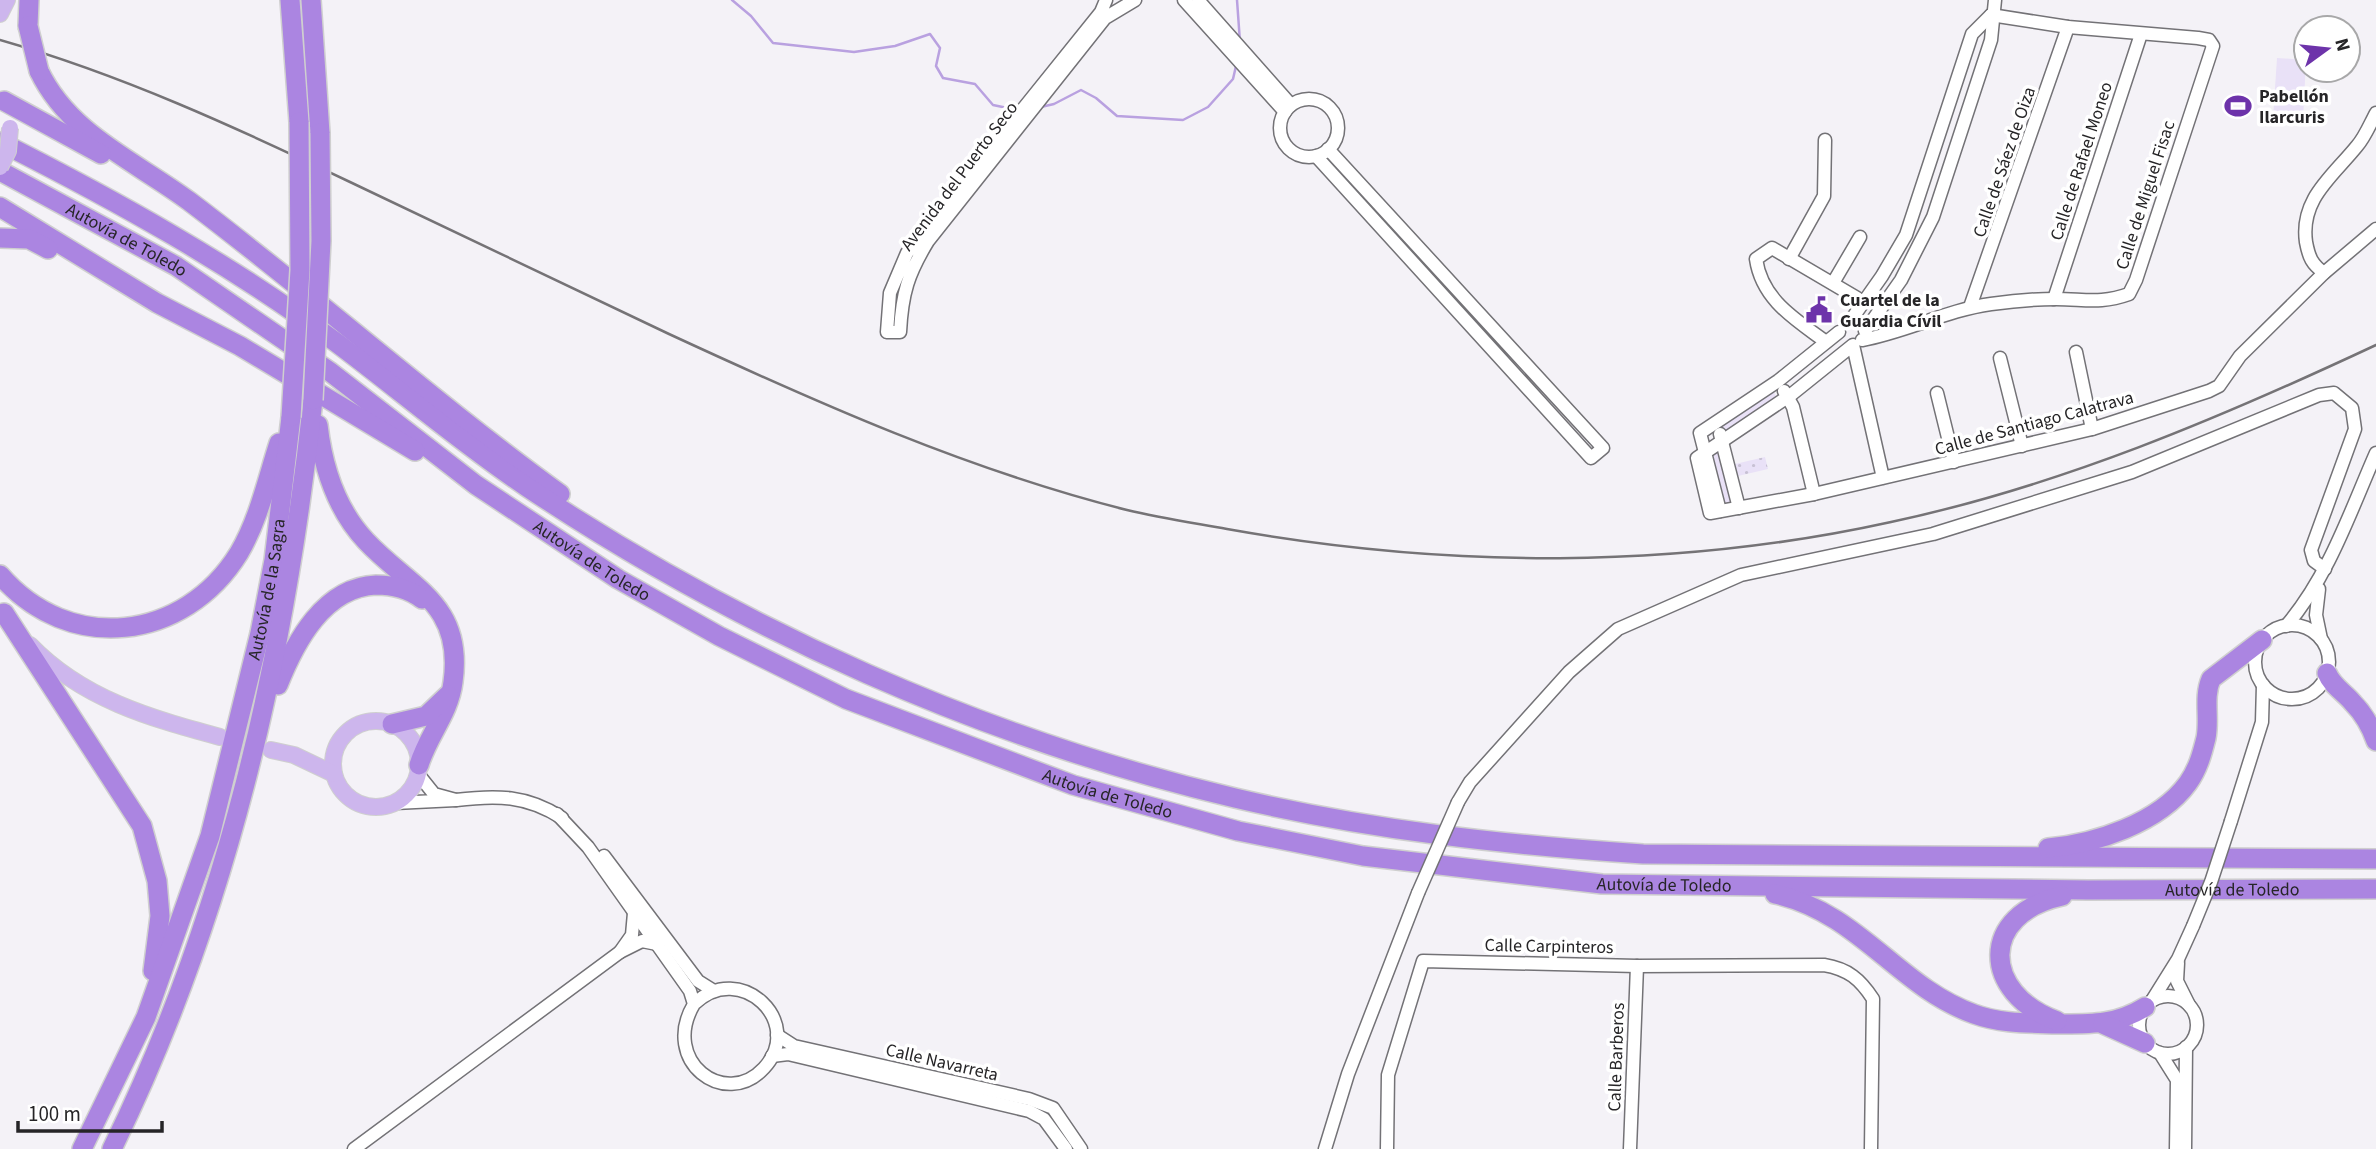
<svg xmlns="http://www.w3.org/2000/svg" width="2376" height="1149" viewBox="0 0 2376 1149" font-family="'Source Sans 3',sans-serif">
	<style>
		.grass { fill: url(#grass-dots) }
		.garden { fill: #e9e1f7 }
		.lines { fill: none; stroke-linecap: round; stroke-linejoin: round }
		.stream { stroke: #b9a1e0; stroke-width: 2.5 }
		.minor-casing { stroke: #737276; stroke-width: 15 }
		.major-casing { stroke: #cfcfcf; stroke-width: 18 }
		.highway-casing { stroke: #cfcfcf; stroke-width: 22 }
		.minor { stroke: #fff; stroke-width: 12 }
		.major { stroke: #cdb6ed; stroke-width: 16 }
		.highway { stroke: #ab85e1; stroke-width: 19 }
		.rail { stroke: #757376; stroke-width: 2.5 }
		.minor-bridge-casing { stroke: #737276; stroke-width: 15; stroke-linecap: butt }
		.major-bridge-casing { stroke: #cfcfcf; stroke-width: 18; stroke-linecap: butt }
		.highway-bridge-casing { stroke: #cfcfcf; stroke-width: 22; stroke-linecap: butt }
		.minor-bridge { stroke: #fff; stroke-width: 12 }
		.major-bridge { stroke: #cdb6ed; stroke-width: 16 }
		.highway-bridge { stroke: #ab85e1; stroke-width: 19 }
		.labels { text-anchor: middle; stroke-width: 7; stroke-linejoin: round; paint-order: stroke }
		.poi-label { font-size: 18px; font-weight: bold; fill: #262527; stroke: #fff; text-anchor: start }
		.street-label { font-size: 18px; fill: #262527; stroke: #fff }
	</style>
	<defs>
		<pattern id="grass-dots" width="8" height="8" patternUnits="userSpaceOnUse" patternTransform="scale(1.75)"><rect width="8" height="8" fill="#e9e1f7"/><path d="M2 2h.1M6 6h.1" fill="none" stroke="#c8c1d4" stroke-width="1.8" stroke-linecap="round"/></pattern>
	</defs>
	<rect width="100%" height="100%" fill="#f4f2f7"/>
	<polygon class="grass" points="1765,457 1768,469 1738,476 1735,464"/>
	<g class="garden">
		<polygon points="2277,58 2306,60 2303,120 2273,118"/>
		<polygon points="1773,390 1776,397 1727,431 1723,429 1722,424"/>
		<polygon points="1718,447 1732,500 1727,504 1724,501 1712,450"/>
	</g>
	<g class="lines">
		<g class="stream">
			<polyline points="732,0 751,16 773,43 854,52 895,46 930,34 940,48 936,66 943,78 975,84 993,105 1017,110"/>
			<polyline points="1237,0 1240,42"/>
			<polyline points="1041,107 1054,104 1081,90 1096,98 1117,116 1183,120 1208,107 1233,79 1236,66"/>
		</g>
		<g class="minor-casing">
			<g id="minor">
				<path d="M1106 0 1101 12 907 253 890 293 887 332H900C902 293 908 274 928 241L1105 18 1135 0"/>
				<polyline points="1184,0 1285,112"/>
				<polyline points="1198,0 1291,105"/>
				<circle cx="1309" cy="128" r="29"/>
				<polyline points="1316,156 1591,458 1603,448 1328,149"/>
				<polyline points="1789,259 1824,196 1825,140"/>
				<path d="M2324 273C2312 264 2309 258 2306 242 2300 199 2332 177 2357 146 2365 137 2370 124 2376 113"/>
				<polyline points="1833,283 1860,237"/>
				<polyline points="2054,299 2141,34"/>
				<polyline points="1970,307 2068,27"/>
				<polyline points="1851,320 1882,276 1906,235 1972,34 1991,15"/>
				<polyline points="1865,331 1901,280 1933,217 1991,40 1995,0"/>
				<path d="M1862 340C1906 332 1947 310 1991 304 2012 301 2035 299 2056 299 2085 299 2101 304 2129 294L2136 280 2213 46 2209 40 2198 38 2068 27 1991 15"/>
				<path d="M1826 342C1795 319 1762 300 1756 259L1772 248 1857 298"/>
				<polyline points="2076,352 2092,429"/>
				<polyline points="2000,358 2022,446"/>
				<polyline points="1784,391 1793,407 1814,494"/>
				<polyline points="1937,393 1954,462"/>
				<polyline points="1720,434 1739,508"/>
				<polyline points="1883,478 1853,345 1792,394 1697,458 1710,513 1814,494 2092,429 2209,391 2219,386 2240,356 2324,273 2376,229"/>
				<polyline points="1720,511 1700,433 1778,381 1839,332"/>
				<polyline points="2319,589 2316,615 2321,639"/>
				<circle cx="2292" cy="662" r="37"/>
				<path d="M2286 626C2329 576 2350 512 2376 453"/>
				<path d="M456 800C496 795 527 795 562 818"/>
				<polyline points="1458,802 1470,782 1569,672 1618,629 1741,575 1933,534 2132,472 2319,395 2334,393 2352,408 2355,429 2311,550 2314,561 2325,569"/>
				<polyline points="395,803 456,800 434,794 418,774"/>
				<path d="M557 814 588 847 690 991 694 1004C660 1061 725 1110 764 1068 806 1023 740 959 694 1004"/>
				<polyline points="2231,821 2262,722 2263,685"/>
				<polyline points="604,856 698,981 714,991"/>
				<polyline points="634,913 632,935 620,952 642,941 657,944"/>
				<polyline points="2178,963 2177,981 2189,1005"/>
				<circle cx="2168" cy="1025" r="29"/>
				<polyline points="2153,999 2178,959 2193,926"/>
				<polyline points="777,1035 794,1046 1029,1099 1053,1108 1081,1149"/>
				<polyline points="2160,1053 2177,1080 2176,1149"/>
				<polyline points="772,1056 788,1054 1029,1111 1044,1119 1066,1149"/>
				<polyline points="354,1149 620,952"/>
				<polyline points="1325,1149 1348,1074 1418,893"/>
				<path d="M1387 1149 1388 1075 1423 961 1637 966 1824 965C1848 969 1860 979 1873 999L1871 1149"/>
				<polyline points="1630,1149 1637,966"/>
				<polyline points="2185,1149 2186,1047"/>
			</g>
		</g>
		<g class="major-casing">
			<g id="major">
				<polyline points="0,14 7,0"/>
				<path d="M30 645C82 699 150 718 220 737"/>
				<circle cx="376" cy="764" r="43"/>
				<polyline points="271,750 294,755 334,774"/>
			</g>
		</g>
		<g class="highway-casing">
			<g id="highway">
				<polyline points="290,0 299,122"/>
				<polyline points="311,0 320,133"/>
				<polyline points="28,26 29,0"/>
				<path d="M39 71C69 134 135 161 189 201 315 296 432 401 560 494"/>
				<polyline points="4,101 101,154"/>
				<path d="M0 142C117 201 232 265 337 343 401 391 461 443 527 487 741 630 985 739 1235 798 1370 830 1505 845 1643 854L2376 859"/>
				<path id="s1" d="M0 171 176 266 329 371 476 485 618 579 719 636 846 699 1073 785 1238 831 1363 856 1602 884 2088 890 2376 889"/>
				<polyline points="0,207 157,303 240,346 415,451"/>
				<polyline points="0,238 29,239 48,249"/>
				<path d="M318 425C323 468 336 509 366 541 410 588 464 603 453 682 449 714 428 735 419 765"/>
				<path d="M0 575C69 655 184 642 239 553 259 519 267 480 279 443"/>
				<polyline points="4,613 142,826 157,881 160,916 153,971"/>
				<path d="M2327 673C2332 686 2344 692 2353 703 2364 714 2371 727 2376 741"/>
				<path d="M278 685C295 642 324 587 376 585 392 585 409 589 422 599"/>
				<polyline points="392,724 426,716 448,695"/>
				<path d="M2048 848C2095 844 2159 823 2188 783 2198 769 2202 754 2206 738 2210 718 2203 698 2211 679L2262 640"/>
				<path d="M1775 894C1860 913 1898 987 1974 1014 2001 1024 2030 1023 2058 1024 2091 1024 2116 1025 2145 1007"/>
				<path d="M2057 1021C1981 993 1979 914 2062 896"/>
				<polyline points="2103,1024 2145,1043"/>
				<path id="s2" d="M82 1149 146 1017 210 836 260 633 274 560 291 417"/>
				<path d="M112 1149C227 914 285 659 313 400"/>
			</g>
		</g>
		<use href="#minor" class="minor"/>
		<use href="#major" class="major"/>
		<use href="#highway" class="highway"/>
		<path class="rail" d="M0 40C122 75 235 127 350 182 456 232 562 284 669 334 818 403 968 470 1127 510 1160 518 1194 523 1227 529 1446 568 1673 570 1891 522 2060 486 2220 418 2376 345"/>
		<g class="minor-bridge-casing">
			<g id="minor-bridge">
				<polyline points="1418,893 1458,802"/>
				<polyline points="2193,926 2211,882 2231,821"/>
			</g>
		</g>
		<g class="major-bridge-casing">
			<polyline id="major-bridge" points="0,167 8,151 10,128"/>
		</g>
		<g class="highway-bridge-casing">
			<g id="highway-bridge">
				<polyline points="28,26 39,71"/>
				<polyline points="313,400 321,241 320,133"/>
				<polyline points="291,417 300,270 299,122"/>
			</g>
		</g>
		<use href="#minor-bridge" class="minor-bridge"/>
		<use href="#major-bridge" class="major-bridge"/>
		<use href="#highway-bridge" class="highway-bridge"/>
	</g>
	<defs>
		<g id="stadium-bare" transform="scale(2.1)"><path d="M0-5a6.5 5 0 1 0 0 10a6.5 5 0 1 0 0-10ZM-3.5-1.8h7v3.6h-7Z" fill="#6d33aa" stroke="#fff" stroke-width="2.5" paint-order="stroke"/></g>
		<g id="civic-bare" transform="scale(2.1)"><path d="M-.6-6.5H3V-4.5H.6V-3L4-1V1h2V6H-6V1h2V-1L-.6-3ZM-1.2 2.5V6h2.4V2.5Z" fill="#6d33aa" stroke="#fff" stroke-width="2.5" paint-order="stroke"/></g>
	</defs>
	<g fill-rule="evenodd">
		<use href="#stadium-bare" x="2238" y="106"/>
		<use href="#civic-bare" x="1819" y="310"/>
	</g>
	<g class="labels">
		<g class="poi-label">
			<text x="2259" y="102">Pabellón<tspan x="2259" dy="21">Ilarcuris</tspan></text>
			<text x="1840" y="306">Cuartel de la<tspan x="1840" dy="21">Guardia Cívil</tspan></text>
		</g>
		<g class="street-label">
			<text transform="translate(2081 161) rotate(-72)" y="6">Calle de Rafael Moneo</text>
			<text transform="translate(2004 162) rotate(-71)" y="6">Calle de Sáez de Oiza</text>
			<text transform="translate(959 176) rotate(-53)" y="6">Avenida del Puerto Seco</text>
			<text transform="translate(2145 195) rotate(-72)" y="6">Calle de Miguel Fisac</text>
			<text dy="6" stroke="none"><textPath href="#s1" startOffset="144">Autovía de Toledo</textPath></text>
			<text transform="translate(2034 423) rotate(-15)" y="6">Calle de Santiago Calatrava</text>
			<text dy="6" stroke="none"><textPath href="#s1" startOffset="710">Autovía de Toledo</textPath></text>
			<text dy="6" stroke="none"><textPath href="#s2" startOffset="592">Autovía de la Sagra</textPath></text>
			<text dy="6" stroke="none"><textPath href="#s1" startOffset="1278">Autovía de Toledo</textPath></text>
			<text dy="6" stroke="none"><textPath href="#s1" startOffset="1844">Autovía de Toledo</textPath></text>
			<text dy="6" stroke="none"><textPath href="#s1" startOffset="2412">Autovía de Toledo</textPath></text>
			<text transform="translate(1549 946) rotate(1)" y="6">Calle Carpinteros</text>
			<text transform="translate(1616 1057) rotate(-88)" y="6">Calle Barberos</text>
			<text transform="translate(942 1062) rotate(13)" y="6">Calle Navarreta</text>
		</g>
	</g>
	<g transform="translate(2327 49) rotate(75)"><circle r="33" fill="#ffffff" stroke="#a8a8a9" stroke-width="2"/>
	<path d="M0-5L12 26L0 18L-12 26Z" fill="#6d33aa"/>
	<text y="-10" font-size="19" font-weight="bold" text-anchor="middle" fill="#262527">N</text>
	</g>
	<path d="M18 1121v10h144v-10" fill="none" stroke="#262527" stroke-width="3.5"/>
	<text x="28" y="1121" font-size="21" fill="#262527" stroke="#ffffff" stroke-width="5" paint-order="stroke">100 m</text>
</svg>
